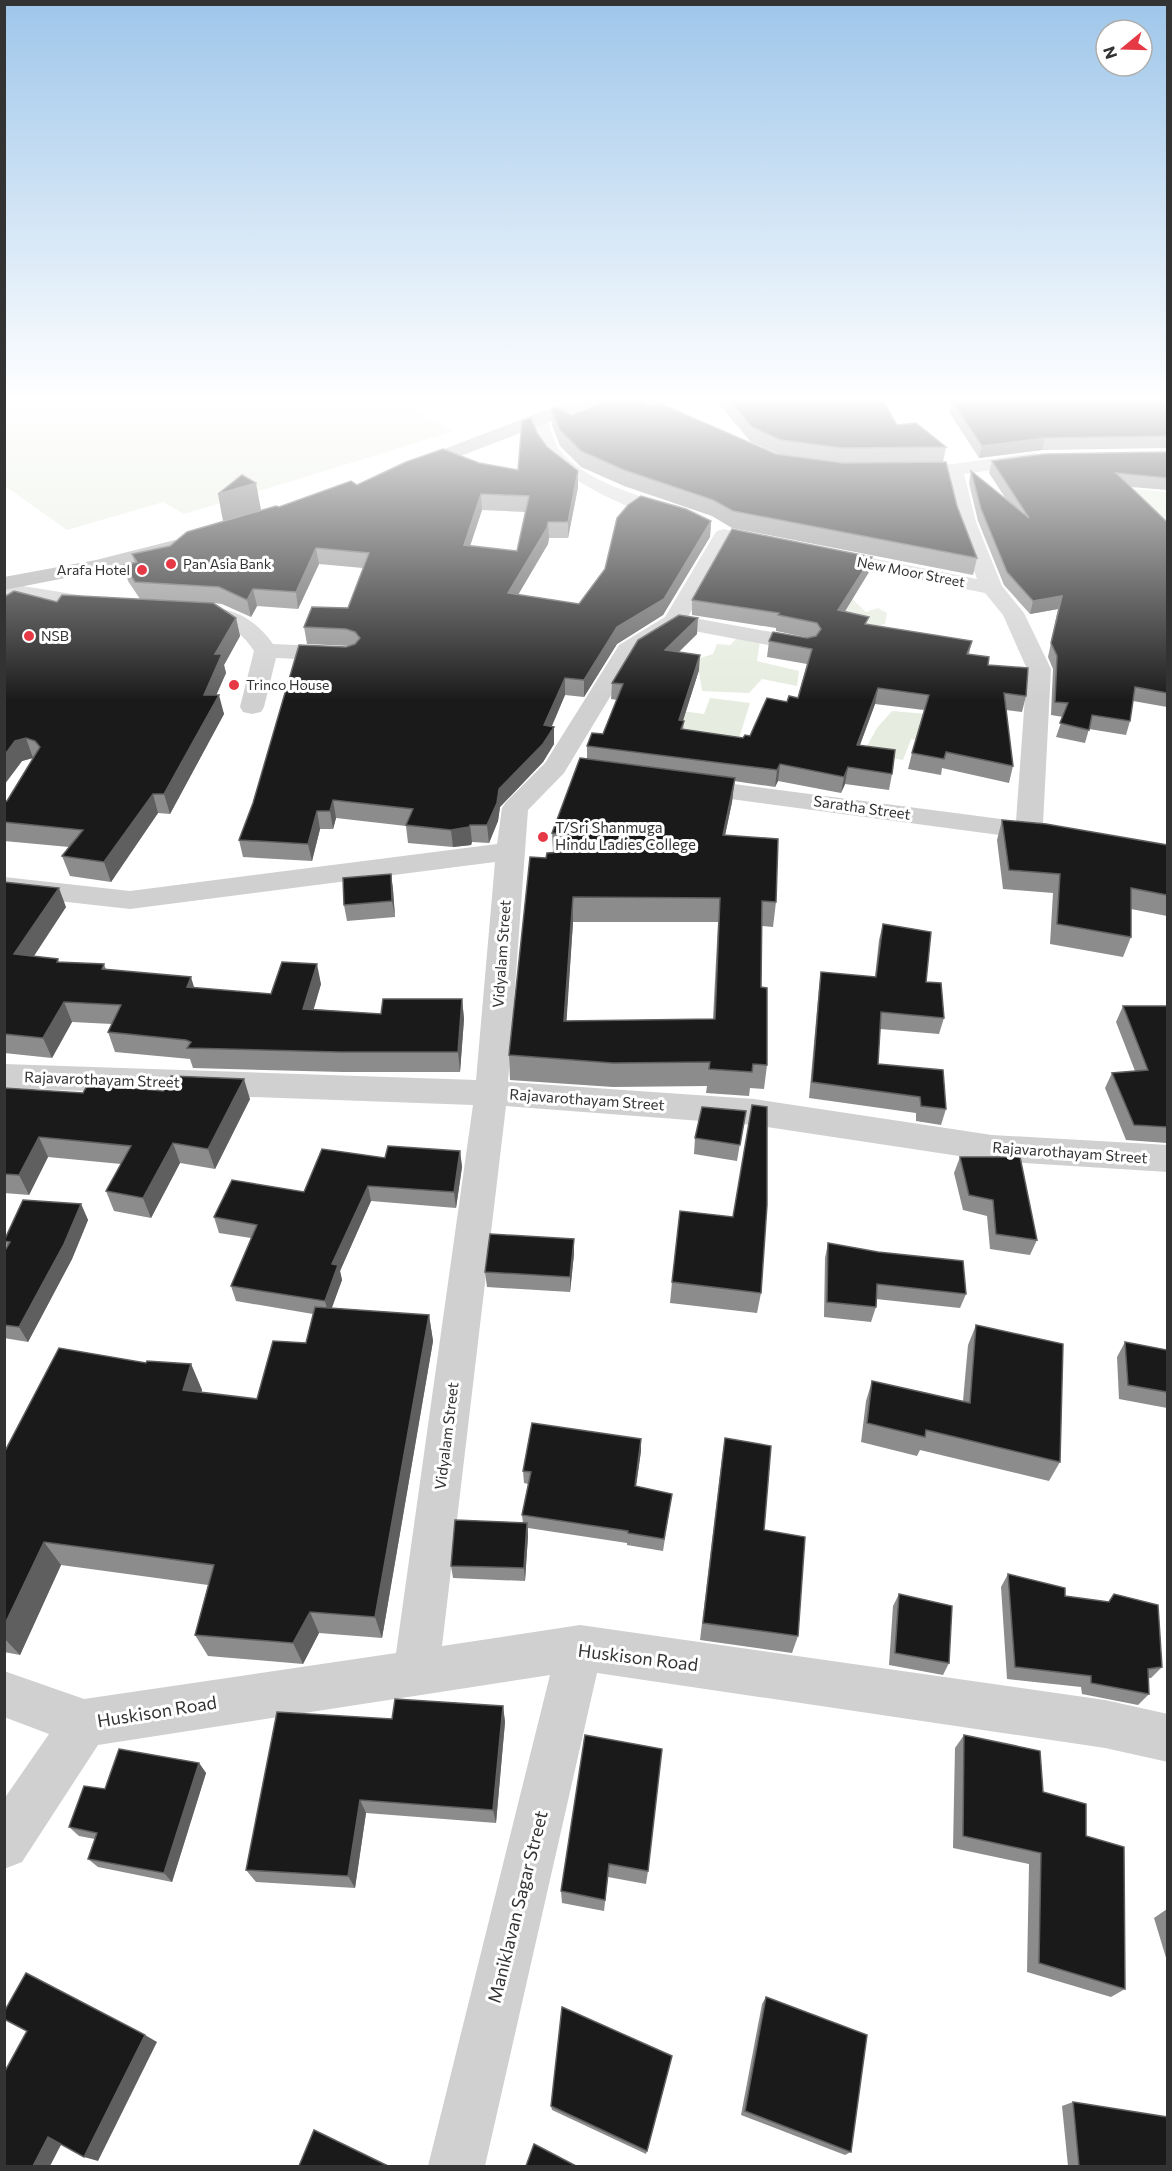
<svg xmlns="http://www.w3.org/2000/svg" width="1172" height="2171" viewBox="0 0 1172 2171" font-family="Commissioner,sans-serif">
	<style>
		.green { fill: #e6ecdf }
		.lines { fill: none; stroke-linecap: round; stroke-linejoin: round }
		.minor { fill: #d0d0d0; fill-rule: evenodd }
		.primary { fill: #ababab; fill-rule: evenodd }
		.wall { fill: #8c8c8c; fill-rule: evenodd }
		.shaded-wall { fill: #5f5f5f }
		.building { fill: #1a1a1a; stroke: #5f5f5f; stroke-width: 1.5; fill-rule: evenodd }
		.poi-dot { fill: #e63946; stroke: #fff; stroke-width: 2 }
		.labels { text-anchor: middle; stroke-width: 6; stroke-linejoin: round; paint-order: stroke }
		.far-poi-label { font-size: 14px; fill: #333; stroke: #fff; text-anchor: start }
		.far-street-label { font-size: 14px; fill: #333; stroke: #fff }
		.street-label { font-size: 15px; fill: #333; stroke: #fff }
		.poi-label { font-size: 15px; fill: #333; stroke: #fff; text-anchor: start }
		.near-street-label { font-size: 18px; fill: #333; stroke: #fff }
	</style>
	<rect width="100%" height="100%" fill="#fff"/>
	<g class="green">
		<polygon points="5,397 418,397 402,404 455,431 184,514 163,502 67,530 5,486"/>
		<polygon points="1134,489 1167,492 1167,542 1142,510"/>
		<polygon points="848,595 866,612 878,608 887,613 885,624 855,631 831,598"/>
		<polygon points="739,636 760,641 757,661 799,671 797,686 762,679 749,693 702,691 697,659 713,654 717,644 730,645"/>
		<polygon points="710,698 750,703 739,738 668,727 675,710 704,714"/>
		<polygon points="892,711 927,714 941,743 911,739 903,760 863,753 877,728"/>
	</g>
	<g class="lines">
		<g class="minor">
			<polygon points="625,397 649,397 699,420 702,424 699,428 687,428 628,401"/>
			<path d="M539 416 545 417 548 421C551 430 553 440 558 448 583 482 645 498 684 510L687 514 684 518C655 526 564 479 544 455 536 445 533 433 530 421L533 417Z"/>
			<polygon points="1034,453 1041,455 1044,459 1041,463 964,474 976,522 1002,586 1024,613 1051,669 1043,824 1054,827 1058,833 1054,839 1044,841 679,792 675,786 679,780 688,778 1016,821 1027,669 1003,615 985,593 826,561 819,559 815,555 819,551 826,549 977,579 956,522 945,476 896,476 893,472 896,468 903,466 953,464"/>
			<polygon points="724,529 731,531 734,535 688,617 805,638 813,640 817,645 813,650 805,652 678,628 636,654 564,773 528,810 508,1082 754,1099 992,1135 1168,1145 1168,1172 992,1161 754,1125 506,1106 442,1646 580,1625 1105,1700 1168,1714 1168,1762 1105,1748 597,1673 485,2166 428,2166 550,1675 98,1745 22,1862 4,1869 4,1799 49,1734 4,1717 4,1671 84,1699 396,1653 473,1105 4,1088 4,1064 476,1080 495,862 130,909 4,895 4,877 130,891 497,844 502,808 506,802 545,763 619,645 665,617 714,535 717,531"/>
			<polygon points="4,583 104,599 112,601 115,606 112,611 104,613 4,596"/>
			<path d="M192 604C228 608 251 613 273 644L342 647 350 649 354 654 350 659 342 661 276 658 264 707 261 712 252 714 243 712 240 707 254 651C234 620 216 624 184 616L181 611 184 606Z"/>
		</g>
		<g class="primary">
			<polygon points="580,397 606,397 603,401 419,472 405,472 402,468 405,464"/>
			<polygon points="175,540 182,542 185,546 182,550 96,572 4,590 4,577 96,560"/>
		</g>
	</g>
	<g class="wall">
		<polygon points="718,397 881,397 897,425 946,447 943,462 957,506 977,558 973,575 732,528 712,516 624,486 581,467 560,446 552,425 551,409 571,415 779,454 751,442 718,403"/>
		<polygon points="952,397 1167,397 1167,448 1042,450 979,458 949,412"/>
		<path d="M537 433 547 447 578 471V487L568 538H549L548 544 518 595 579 604 711 521 710 537 663 615 617 644 584 697 565 695 552 726 554 727V744L543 762 500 807 498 821 489 843 472 842 471 845 453 847 408 843 406 826 336 818 333 829H320L312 861 243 857 239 840 346 647 350 646 307 644 304 627 348 608 363 568 319 564 298 609 257 606 251 617 222 604 214 603 236 618 240 636 224 665 226 673 216 695 224 714 170 814 158 813 111 882 70 876 62 856 69 847 4 841V801H7L33 758 22 761 4 785 57 602 140 599 128 581 124 565 134 562 132 554 170 546 279 507 357 485 479 463 518 470ZM482 510 525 512 517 551 470 546Z"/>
		<polygon points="1167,452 1167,490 1131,487 1167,522 1167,707 1133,701 1130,721 1126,735 1089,729 1085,743 1056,737 1063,717 1051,715 1053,669 1048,657 1058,609 1030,614 1004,585 978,521 969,483 971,471 1006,499 989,473 992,461"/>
		<path d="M869 572 845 611 868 625 972 641 969 654 988 665 1026 696 1022 712 1006 710 1013 766 1009 783 942 768 941 775 908 769 912 753 924 710 875 704 860 745 892 774 889 790 845 784 841 793 778 781 775 787 734 781 732 802 725 835 776 902 773 927 762 926 761 987 767 1065 764 1089 750 1088 749 1096 706 1093 707 1086 613 1087 510 1080 509 1055 546 858 553 852 552 833 587 759V746L603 734 617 700 611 699 612 683 697 634 679 652 699 670 683 721H684L683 730 743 738 750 736 787 702 798 698 807 664 767 657 769 641 810 638 776 631V628L692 615V600ZM573 922H718L713 1019 566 1021Z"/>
		<polygon points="1002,820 1167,845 1167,916 1131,909 1131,937 1123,957 1050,944 1053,893 1003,889 997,840"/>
		<polygon points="391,874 393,890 395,917 347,921 344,905"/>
		<polygon points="4,882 66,907 34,956 58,959 59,962 104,964 106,969 194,988 271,994 321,984 313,1009 381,1014 462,999 464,1019 460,1072 343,1072 193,1068 190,1059 115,1052 108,1032 112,1024 72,1022 52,1058 4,1053"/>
		<polygon points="883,924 926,982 944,1018 939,1034 880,1029 878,1064 946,1109 941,1125 916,1121 916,1113 809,1098 819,988 821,972 875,977 879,940"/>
		<polygon points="1123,1006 1167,1006 1167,1143 1126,1140 1105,1088 1112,1073 1135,1071 1116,1022"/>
		<polygon points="4,1088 83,1093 250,1099 215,1169 180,1163 151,1218 114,1211 106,1191 121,1164 48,1157 29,1195 4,1193"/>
		<polygon points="743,1126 737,1161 694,1154 695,1138"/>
		<polygon points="460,1151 462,1167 456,1208 371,1201 340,1271 342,1280 331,1308 429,1315 433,1341 382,1638 319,1633 303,1664 208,1656 195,1635 208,1585 61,1565 20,1655 4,1652 4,1453 146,1363 191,1364 202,1390 201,1392 257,1399 306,1343 313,1314 236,1301 231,1286 251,1238 219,1233 214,1217 304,1192 385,1158"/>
		<polygon points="960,1157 1037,1240 1030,1255 990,1249 987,1216 963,1210 954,1173"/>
		<polygon points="81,1204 88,1220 72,1259 28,1342 4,1338 4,1252 7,1247 4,1241"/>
		<polygon points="828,1243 966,1294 960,1308 876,1299 876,1307 871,1322 824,1317 825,1258"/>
		<polygon points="574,1254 570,1292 487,1287 485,1272"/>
		<polygon points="672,1282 761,1293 757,1313 670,1303"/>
		<polygon points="976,1325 1060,1462 1049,1481 920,1450 917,1456 861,1442 866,1401 872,1381 963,1401 968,1345"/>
		<polygon points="1125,1342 1167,1350 1167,1408 1119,1399 1117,1357"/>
		<polygon points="725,1438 764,1530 798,1636 792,1653 700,1640 722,1458"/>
		<polygon points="641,1451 636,1487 672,1494 663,1551 627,1545 627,1543 528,1528 528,1536 525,1581 453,1578 451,1566 523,1523 522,1515 528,1484 524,1483 523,1471"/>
		<polygon points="1008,1574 1065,1596 1108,1602 1114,1594 1162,1667 1151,1678 1148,1678 1149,1694 1138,1705 1082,1694 1081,1687 1007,1679 1001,1587"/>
		<polygon points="899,1594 949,1663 943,1675 889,1665 893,1606"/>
		<polygon points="503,1706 505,1722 496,1823 366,1813 355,1888 256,1882 246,1870 392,1719"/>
		<polygon points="585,1735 648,1871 646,1884 608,1877 604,1911 562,1903 561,1891"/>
		<polygon points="964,1735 1043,1792 1086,1836 1125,1989 1111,1997 1027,1972 1029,1864 953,1848 955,1748"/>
		<polygon points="199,1763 206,1773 172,1882 98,1867 88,1859 95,1839 79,1836 69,1827 105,1789"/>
		<polygon points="1167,1909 1167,1961 1154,1918"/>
		<polygon points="766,1997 851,2152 845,2155 741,2115 762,2004"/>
		<polygon points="1073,2102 1167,2166 1068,2166 1062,2106"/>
		<polygon points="551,2106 647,2151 646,2154 552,2110"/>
	</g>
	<g class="shaded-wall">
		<polygon points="1045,438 1042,450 979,458 982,446"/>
		<polygon points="578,471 578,487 568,538 568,522"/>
		<polygon points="256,483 261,510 223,521 218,494"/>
		<polygon points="481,494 482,510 465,561 464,545"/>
		<polygon points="711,521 710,537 663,615 617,644 584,697 584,680 617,627"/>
		<polygon points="548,522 549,538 548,544 509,610 508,593"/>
		<polygon points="316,548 319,564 298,609 296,592"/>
		<polygon points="872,557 869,572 836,626 838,610"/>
		<polygon points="253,589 257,606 251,617 247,600"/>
		<polygon points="1062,596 1058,609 1030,614 1033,601"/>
		<polygon points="236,618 240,636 224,665 226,673 208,714 204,695 215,654"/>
		<polygon points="698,618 697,634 664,666 665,650"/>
		<polygon points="700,655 699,670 678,736 679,720"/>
		<polygon points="565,678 565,695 547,737 554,727 554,744 543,762 500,807 498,821 489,843 487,825 499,789 544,725"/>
		<polygon points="878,688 875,704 854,761 857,745"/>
		<polygon points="219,695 224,714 170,814 164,794"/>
		<polygon points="26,738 33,758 22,761 4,785 4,756 15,741"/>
		<polygon points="780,764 778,781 775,787 777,770"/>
		<polygon points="848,767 845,784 841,793 844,777"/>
		<polygon points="735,778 732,802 720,859 723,835"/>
		<polygon points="153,794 158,813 111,882 104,862"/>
		<polygon points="333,800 336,818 333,829 330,811"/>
		<polygon points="317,811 320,829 312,861 308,844"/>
		<polygon points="470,825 472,842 471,845 453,847 451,830"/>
		<polygon points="391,874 393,890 395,917 392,901"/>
		<polygon points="59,888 66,907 22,974 14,954"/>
		<polygon points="573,897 573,922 565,1045 564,1021"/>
		<polygon points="317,964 321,984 308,1029 303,1009"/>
		<polygon points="191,977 197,997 187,987"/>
		<polygon points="462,999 464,1019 460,1072 458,1052"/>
		<polygon points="64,1002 72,1022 52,1058 43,1038"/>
		<polygon points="244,1079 250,1099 215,1169 208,1149"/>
		<polygon points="39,1137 48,1157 29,1195 19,1175"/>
		<polygon points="173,1143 180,1163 151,1218 143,1198"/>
		<polygon points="460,1151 462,1167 456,1208 454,1192"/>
		<polygon points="368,1186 371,1201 340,1271 342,1280 329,1316 325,1301 332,1264"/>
		<polygon points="81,1204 88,1220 72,1259 28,1342 19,1327"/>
		<polygon points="574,1239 574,1254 570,1292 570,1277"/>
		<polygon points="429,1315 433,1341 382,1638 375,1617"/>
		<polygon points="191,1364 202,1390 194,1415 183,1390"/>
		<polygon points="641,1439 641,1451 634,1499 635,1486"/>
		<polygon points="527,1523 528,1536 525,1581 524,1568"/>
		<polygon points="44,1542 61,1565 20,1655 4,1638 4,1626"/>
		<polygon points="310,1612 319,1633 303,1664 293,1643"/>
		<polygon points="503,1706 505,1722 496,1823 493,1810"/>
		<polygon points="199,1763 206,1773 172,1882 164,1873"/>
		<polygon points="360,1800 366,1813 355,1888 348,1876"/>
		<polygon points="145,2035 157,2042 98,2161 84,2157"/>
		<polygon points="48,2137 63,2141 50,2166 33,2166"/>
	</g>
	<g class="building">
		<polygon points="617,397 632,397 652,406 659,403 776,454 843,463 946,462 957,506 977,558 733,511 713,500 624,470 581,451 560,430 551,409 556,407 571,415"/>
		<polygon points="727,397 881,397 897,425 916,423 946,447 843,448 781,440 752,427"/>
		<polygon points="952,397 1167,397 1167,436 1045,438 982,446 951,400"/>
		<path d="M531 418 537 433 547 447 578 471 568 522H548L547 528 508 593 579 604 605 569 617 518 628 505 641 496 686 509 711 521 664 599 617 627 584 680 565 678 544 725 554 727 543 744 499 789 497 803 487 825H470L469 827 451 830 406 825 413 809 333 800 330 811H317L308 844 239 840 253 803 299 645 346 647 355 644 360 638 355 632 346 629 304 627 312 607 348 608 369 553 316 548 296 592 253 589 247 600 219 587 135 582 124 565 137 562 132 554 170 546 187 532 276 506 279 507 351 481 357 485 406 462 443 449 479 463 518 470 522 421ZM481 494 529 496 517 551 464 545Z"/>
		<polygon points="1167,452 1167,478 1116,473 1167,522 1167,693 1135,687 1130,721 1092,715 1089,730 1060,723 1068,703 1055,702 1057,656 1051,643 1062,596 1033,601 1007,572 981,509 971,471 1029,518 992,461 1045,454"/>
		<polygon points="242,475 256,483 218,494"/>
		<polygon points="732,529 872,557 838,610 869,617 865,624 972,641 967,654 989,657 988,665 1028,668 1026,696 1004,693 1013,766 946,752 944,759 912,753 929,695 878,688 857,745 895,750 892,774 848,767 844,777 780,764 777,770 587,746 592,733 603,734 623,684 612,683 638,640 679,615 698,618 665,650 700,655 679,720 684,721 681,729 743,738 745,735 750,736 767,698 787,702 789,696 798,698 812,649 769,641 773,632 807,638 816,636 821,629 817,623 778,615 779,613 692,600"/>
		<polygon points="14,591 57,602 62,595 213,603 236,618 215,654 222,654 204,695 219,695 164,794 153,794 104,862 62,856 83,830 4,822 4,801 7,801 40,747 35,741 26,738 15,741 4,756 4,597"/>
		<path d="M580 758 735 778 723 835 778 839 776 902 762 901 761 987 767 988V1065L753 1064 752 1072 709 1069 710 1062 613 1063 509 1055 530 857 546 858 547 853 563 852V834L552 833ZM573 897 720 898 715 1019 564 1021Z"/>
		<polygon points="1002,820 1046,824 1167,845 1167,895 1131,888 1131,937 1057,924 1060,874 1009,870"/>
		<polygon points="391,874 392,901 344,905 343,878"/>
		<polygon points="4,882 59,888 14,954 58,959 57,962 104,964 102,969 191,977 187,987 271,994 282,962 317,964 303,1009 381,1014 383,999 462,999 458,1052 339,1052 187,1048 191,1042 186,1040 108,1032 121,1005 64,1002 43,1038 4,1034"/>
		<polygon points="883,924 931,932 926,982 941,983 944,1018 881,1012 878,1064 943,1070 946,1109 921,1106 920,1097 812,1082 821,972 876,977"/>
		<polygon points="1123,1006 1167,1006 1167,1127 1134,1125 1112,1073 1148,1070"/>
		<polygon points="171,1076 244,1079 208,1149 173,1143 143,1198 106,1191 131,1146 39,1137 19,1175 4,1174 4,1088 83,1093 88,1084 163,1091"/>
		<polygon points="752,1105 767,1107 767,1205 761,1293 672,1282 680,1211 733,1217"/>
		<polygon points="702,1107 746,1111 740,1145 695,1138"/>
		<polygon points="388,1146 460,1151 454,1192 368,1186 332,1264 338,1265 325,1301 231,1286 257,1225 214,1217 232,1180 304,1192 322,1149 385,1158"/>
		<polygon points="960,1157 1020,1157 1037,1240 996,1234 993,1200 969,1195"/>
		<polygon points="23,1200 81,1204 64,1244 19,1327 4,1325 4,1252 10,1242 4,1241"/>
		<polygon points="490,1234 574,1239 570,1277 485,1272"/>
		<polygon points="828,1243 878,1252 963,1261 966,1294 877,1284 876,1307 827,1302"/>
		<polygon points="315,1307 429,1315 375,1617 310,1612 293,1643 195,1635 214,1565 44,1542 4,1626 4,1453 59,1348 146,1363 147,1361 191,1364 183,1390 257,1399 273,1341 306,1343"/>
		<polygon points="976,1325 1063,1344 1060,1462 926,1430 925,1437 867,1423 872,1381 970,1403"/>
		<polygon points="1125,1342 1167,1350 1167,1392 1128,1385"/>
		<polygon points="532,1423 641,1439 635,1486 672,1494 664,1539 628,1533 628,1531 522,1515 531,1472 523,1471"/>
		<polygon points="725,1438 771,1446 764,1530 805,1537 798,1636 703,1623"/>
		<polygon points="455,1520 527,1523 524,1568 451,1566"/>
		<polygon points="1008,1574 1065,1588 1065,1596 1109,1602 1114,1594 1158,1605 1162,1667 1148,1669 1149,1694 1091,1683 1091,1676 1015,1667"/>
		<polygon points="899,1594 952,1606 949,1663 895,1653"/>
		<polygon points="395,1699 503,1706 493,1810 360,1800 348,1876 246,1870 277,1712 392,1719"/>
		<polygon points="585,1735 662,1749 648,1871 609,1864 605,1900 561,1891"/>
		<polygon points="964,1735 1040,1751 1043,1792 1086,1804 1086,1836 1124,1847 1125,1989 1039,1963 1041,1853 963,1836"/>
		<polygon points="119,1749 199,1763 164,1873 88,1859 97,1833 69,1827 84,1786 105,1789"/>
		<polygon points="26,1973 145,2035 84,2157 48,2137 33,2166 4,2166 4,2073 27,2031 4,2019 4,2012"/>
		<polygon points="766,1997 867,2035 851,2152 745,2111"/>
		<polygon points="562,2007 672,2056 647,2151 551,2106"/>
		<polygon points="1073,2102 1167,2117 1167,2166 1079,2166"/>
		<polygon points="314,2130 388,2166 299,2166"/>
		<polygon points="534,2144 576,2166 526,2166"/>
	</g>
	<linearGradient id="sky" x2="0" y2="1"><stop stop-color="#9ec6ea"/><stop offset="0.57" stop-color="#fff"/><stop offset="1" stop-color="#fff" stop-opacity="0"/></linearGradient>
	<rect width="1172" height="701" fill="url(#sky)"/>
	<g class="poi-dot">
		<circle cx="171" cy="564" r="6"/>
		<circle cx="142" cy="570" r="6"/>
		<circle cx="29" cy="636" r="6"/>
		<circle cx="234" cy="685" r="6"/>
		<circle cx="543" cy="837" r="6"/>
	</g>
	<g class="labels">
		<g class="far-poi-label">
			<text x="183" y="569">Pan Asia Bank</text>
			<text x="130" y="575" text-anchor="end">Arafa Hotel</text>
			<text x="41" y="641">NSB</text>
			<text x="246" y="690">Trinco House</text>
		</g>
		<g class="far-street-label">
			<text transform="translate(911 572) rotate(11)" y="5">New Moor Street</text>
		</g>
		<g class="street-label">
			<text transform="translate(862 808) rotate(8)" y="5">Saratha Street</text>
			<text transform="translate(502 954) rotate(-86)" y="5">Vidyalam Street</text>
			<text transform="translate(102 1080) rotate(2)" y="5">Rajavarothayam Street</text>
			<text transform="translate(587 1100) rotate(4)" y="5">Rajavarothayam Street</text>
			<text transform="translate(1070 1153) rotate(4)" y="5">Rajavarothayam Street</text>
			<text transform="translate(447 1436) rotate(-83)" y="5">Vidyalam Street</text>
		</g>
		<g class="poi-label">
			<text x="555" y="833">T/Sri Shanmuga<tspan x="555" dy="17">Hindu Ladies College</tspan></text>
		</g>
		<g class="near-street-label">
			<text transform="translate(638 1658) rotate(7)" y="6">Huskison Road</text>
			<text transform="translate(157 1712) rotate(-9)" y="6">Huskison Road</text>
			<text transform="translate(518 1907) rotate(-76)" y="6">Maniklavan Sagar Street</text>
		</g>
	</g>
	<rect width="1172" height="2171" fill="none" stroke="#333333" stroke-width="12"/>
	<g transform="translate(1124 48) rotate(251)"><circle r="28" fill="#ffffff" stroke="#adadad" stroke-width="1.5"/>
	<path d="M0-4.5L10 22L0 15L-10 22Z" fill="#e63946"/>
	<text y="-9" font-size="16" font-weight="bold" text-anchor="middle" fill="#333333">N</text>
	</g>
</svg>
